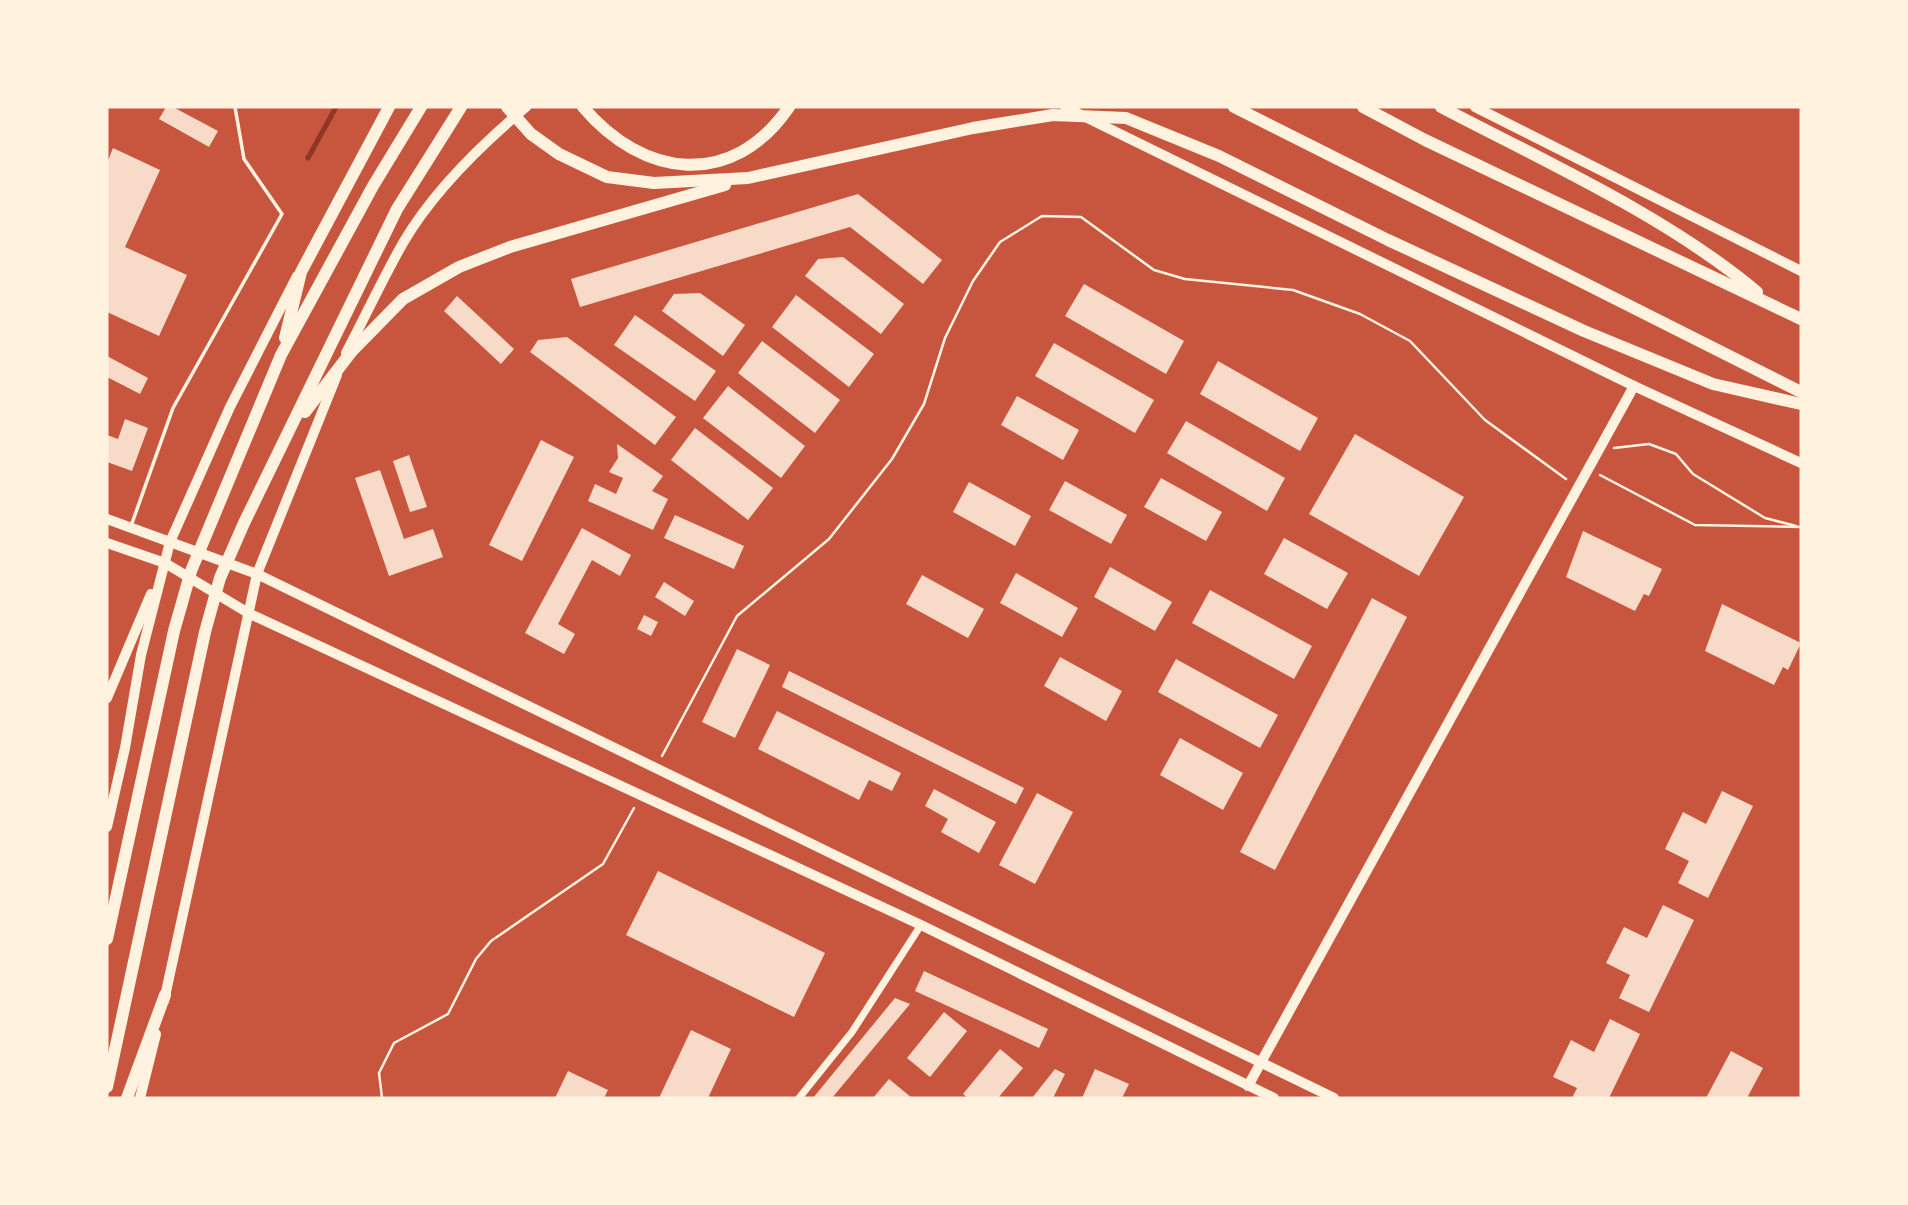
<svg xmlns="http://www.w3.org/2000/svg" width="1908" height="1205" viewBox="0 0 1908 1205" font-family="'Fira Sans Condensed',sans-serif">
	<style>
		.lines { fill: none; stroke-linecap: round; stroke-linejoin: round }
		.stream { stroke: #8f3625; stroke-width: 5 }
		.building { fill: #f7dbc8 }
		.path { stroke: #fff3e0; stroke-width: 2.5 }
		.service { stroke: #fff3e0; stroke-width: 3.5 }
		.minor { stroke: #fff3e0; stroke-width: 7 }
		.tertiary { stroke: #fff3e0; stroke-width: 10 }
		.secondary { stroke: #fff3e0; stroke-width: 10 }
		.trunk { stroke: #fff3e0; stroke-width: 12 }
	</style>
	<rect width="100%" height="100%" fill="#c8553d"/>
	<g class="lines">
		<polyline class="stream" points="308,158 336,107"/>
	</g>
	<g class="building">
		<polygon points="166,107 173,107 218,131 209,147 159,119"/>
		<polygon points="113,148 160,170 125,247 187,275 159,336 107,312 107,163"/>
		<polygon points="858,194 942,260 923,284 850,227 580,307 571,279"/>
		<polygon points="843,257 904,304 881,334 805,276 818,259"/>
		<polygon points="1084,284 1184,341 1166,374 1065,316"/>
		<polygon points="700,293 745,325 723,356 662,311 674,294"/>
		<polygon points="796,295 874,354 849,387 772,327"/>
		<polygon points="457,296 514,349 501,364 444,311"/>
		<polygon points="635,315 716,371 695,401 614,345"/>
		<polygon points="567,337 676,417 655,445 530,352 538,340"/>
		<polygon points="762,341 840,400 815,433 738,373"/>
		<polygon points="1054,343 1154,400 1135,433 1035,376"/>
		<polygon points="107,356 148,378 140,394 107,377"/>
		<polygon points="1218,361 1318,418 1300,451 1200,394"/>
		<polygon points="728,386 805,446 781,478 703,418"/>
		<polygon points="1017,396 1079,430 1063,460 1001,425"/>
		<polygon points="125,419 148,428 132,471 107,462 107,435 118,439"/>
		<polygon points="1186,421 1285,478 1267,511 1167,453"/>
		<polygon points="695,428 773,488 748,520 671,460"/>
		<polygon points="1355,434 1464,497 1419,576 1309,514"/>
		<polygon points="541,440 574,457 522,561 489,545"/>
		<polygon points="617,444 663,476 652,491 668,499 653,530 588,501 595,484 616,494 623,478 609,472 618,458"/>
		<polygon points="409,455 427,507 410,512 393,461"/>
		<polygon points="380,470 404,539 433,529 443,557 389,576 355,478"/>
		<polygon points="1161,478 1222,512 1206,541 1144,507"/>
		<polygon points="1065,481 1127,515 1111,544 1049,510"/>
		<polygon points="969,482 1031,516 1015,546 953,512"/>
		<polygon points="675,515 744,546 734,569 664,538"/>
		<polygon points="582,528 631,555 620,576 592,560 558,624 575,634 564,654 525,633"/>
		<polygon points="1583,531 1662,569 1649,596 1644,594 1635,611 1566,577"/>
		<polygon points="1284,538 1348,573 1327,609 1264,574"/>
		<polygon points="1110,567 1172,602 1155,631 1094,597"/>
		<polygon points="1016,573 1078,608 1062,637 1000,603"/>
		<polygon points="922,575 984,609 968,638 906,604"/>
		<polygon points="664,582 694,601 685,616 655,597"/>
		<polygon points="1210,590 1312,646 1294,679 1192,623"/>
		<polygon points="1372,598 1407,617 1275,870 1240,852"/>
		<polygon points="1722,604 1801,643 1788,670 1783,667 1774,685 1705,651"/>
		<polygon points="644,615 658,622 651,636 637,629"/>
		<polygon points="737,649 770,665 735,738 702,722"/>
		<polygon points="1060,657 1122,691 1106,721 1044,686"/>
		<polygon points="1176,659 1278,715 1260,748 1158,692"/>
		<polygon points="789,671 1024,788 1016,804 782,687"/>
		<polygon points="777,711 901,773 892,791 869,780 859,800 758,749"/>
		<polygon points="1180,738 1243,773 1223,810 1160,775"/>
		<polygon points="934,789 996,822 979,853 941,832 948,819 925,806"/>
		<polygon points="1722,791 1753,806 1708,898 1678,883 1689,861 1665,849 1683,812 1706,824"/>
		<polygon points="1037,793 1073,812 1035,884 999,865"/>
		<polygon points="658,871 825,953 794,1017 626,935"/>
		<polygon points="1663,905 1694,920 1649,1012 1619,998 1630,975 1606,963 1624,927 1647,938"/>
		<polygon points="924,971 1048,1029 1039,1048 915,991"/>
		<polygon points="895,998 910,1004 832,1098 813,1098"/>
		<polygon points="944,1012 967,1031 930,1077 907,1058"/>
		<polygon points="1610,1019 1640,1034 1609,1098 1572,1098 1577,1088 1553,1077 1571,1040 1594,1052"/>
		<polygon points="691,1030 731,1049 708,1098 659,1098"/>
		<polygon points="1000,1049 1023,1068 998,1098 968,1098 963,1094"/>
		<polygon points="1731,1051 1763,1068 1747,1098 1706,1098"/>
		<polygon points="1055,1069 1065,1074 1053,1098 1032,1098"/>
		<polygon points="1095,1069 1129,1084 1122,1098 1082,1098"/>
		<polygon points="568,1071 608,1090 604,1098 555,1098"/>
		<polygon points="889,1079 912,1098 873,1098"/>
	</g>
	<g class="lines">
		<g class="path">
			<polyline points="1614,448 1649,444 1676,454 1693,474 1765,518 1796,526"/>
			<polyline points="1600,475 1695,525 1801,527"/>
			<polyline points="662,756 737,616 829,539 892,459 924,404 945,338 973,281 1000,242 1042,216 1081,217 1154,270 1185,279 1293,290 1360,314 1410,341 1485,420 1566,479"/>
			<polyline points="382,1098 379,1073 394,1043 448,1014 476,959 491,941 603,864 634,808"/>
		</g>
		<polyline class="service" points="131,526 173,408 282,214 244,159 235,107"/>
		<polyline class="minor" points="799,1098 852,1032 921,925"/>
		<g class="tertiary">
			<polyline points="107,519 170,542"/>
			<polyline points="107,543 165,563 250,614 921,925 1274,1098"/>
			<polyline points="257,574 1334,1098"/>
			<polyline points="1248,1086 1634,386"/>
		</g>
		<g class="secondary">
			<polyline points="1065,107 1634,386 1801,463"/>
			<polyline points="1475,107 1801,271"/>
			<path d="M346 353C365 317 383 278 403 243 433 191 481 145 526 107"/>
			<polyline points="170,542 257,574"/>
			<polyline points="107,698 151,594"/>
			<polyline points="107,827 125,748 141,655 170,542 230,407 297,276"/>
			<polyline points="164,1001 257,574 337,375"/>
			<polyline points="140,1098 156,1034"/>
		</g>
		<g class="trunk">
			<polyline points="507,107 531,134 559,154 607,177 654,183 748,178 973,128 1053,115 1126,118 1219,156 1388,240 1584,331 1713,384 1801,404"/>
			<path d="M583 107C643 178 732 190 789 107"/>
			<polyline points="1234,107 1801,392"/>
			<polyline points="1363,107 1425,140 1801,319"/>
			<path d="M1441 107C1544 161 1668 217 1757 292"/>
			<polyline points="285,338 301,272 389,107"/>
			<polyline points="305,412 352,351 403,299 459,267 510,247 725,185"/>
			<polyline points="107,939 174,631 191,571 281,355 373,186 421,107"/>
			<polyline points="107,1087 205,632 220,578 244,523 397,209 461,107"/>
			<polyline points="127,1098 165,995"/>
		</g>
	</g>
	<rect width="1908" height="1205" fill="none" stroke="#fff3e0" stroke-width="217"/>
</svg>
